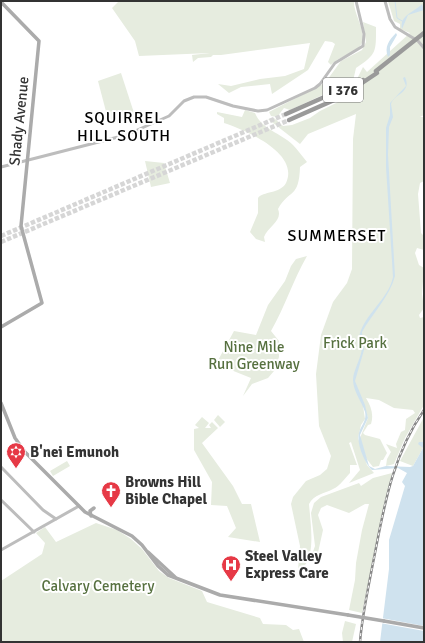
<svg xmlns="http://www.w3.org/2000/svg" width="425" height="643" viewBox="0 0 425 643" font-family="Signika,sans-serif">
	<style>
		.green { fill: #e6ecdf }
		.water { fill: #cfe2ee }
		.pier { fill: #fff }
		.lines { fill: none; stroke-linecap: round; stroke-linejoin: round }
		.stream { stroke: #cfe2ee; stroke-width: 1 }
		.highway-tunnel { stroke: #d6d6d6; stroke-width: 4.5; stroke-dasharray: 4.5 2; stroke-linecap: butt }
		.secondary { stroke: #bdbdbd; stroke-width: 3 }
		.primary { stroke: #ababab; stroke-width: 3.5 }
		.highway { stroke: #9a9a9a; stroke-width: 4.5 }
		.rail-casing { stroke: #888; stroke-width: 2.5 }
		.rail { stroke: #fff; stroke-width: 1; stroke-dasharray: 3; stroke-linecap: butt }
		.primary-bridge { stroke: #ababab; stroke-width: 3.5 }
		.highway-bridge { stroke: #9a9a9a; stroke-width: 4.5 }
		.labels { text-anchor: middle; stroke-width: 4; stroke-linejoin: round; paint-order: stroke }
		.shield { fill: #fff; stroke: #707070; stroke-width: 1 }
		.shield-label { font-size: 14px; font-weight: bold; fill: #333 }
		.street-label { font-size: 15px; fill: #333; stroke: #fff }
		.park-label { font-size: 15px; fill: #56703f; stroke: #fff }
		.poi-label { font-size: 15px; font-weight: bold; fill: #333; stroke: #fff; text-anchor: start }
		.neighbourhood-label { font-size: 16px; letter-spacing: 1px; fill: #000; stroke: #fff }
	</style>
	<rect width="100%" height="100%" fill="#fff"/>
	<g class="green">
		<path d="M119 1H354C353 14 369 35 360 46 355 53 339 56 331 65L328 62 335 44 332 42 325 41 308 70 272 94 270 84 241 87 229 93 218 84 231 86 260 79 285 76 304 69 310 43 221 55H213L211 57 198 58 193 62 192 55 210 53 139 56 135 41 112 8Z"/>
		<path d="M388 1H424V115L420 117H424V181L420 183 418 194 421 233 424 236V250L417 248 415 253 419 265 424 268 422 294 424 308 419 315 420 318 424 317V405L405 438 394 464 386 466 387 459 391 452 386 444 397 448 396 444 401 432 405 430 406 419 415 413 413 410 394 408 379 400 366 398C371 406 374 415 371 424L368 425 363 433 365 435 380 439 387 453 383 460H381L379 466 373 467 366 458 360 438 368 418 362 399 365 419 361 425 358 438 367 465 374 473 349 483 360 470 351 442 349 443 357 465H350V473C345 478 340 486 333 489 324 494 314 494 309 504 310 520 318 564 298 570L300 546 291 504 293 497 306 481 320 475 327 469 331 456 319 426 316 374 321 335 333 302 347 283 352 269 353 139 356 114 308 134 300 144 268 119 274 118 283 126 292 125 310 118 320 111 348 97 363 67 367 72 410 33 400 29V24L394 21Z"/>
		<path d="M363 22 376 27C376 52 377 54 356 68L353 81 290 110 284 108 277 117 271 116 269 112 325 83 341 61 362 50 366 42Z"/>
		<polygon points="121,73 135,116 109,123 98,81"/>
		<path d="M245 110 255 113C261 129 281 133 293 145 298 150 302 156 307 162L300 167C299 199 289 189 278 209 283 221 268 226 264 237L265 242 256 239 250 232 258 213V198C263 191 280 194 286 183 300 153 245 130 224 123V118L217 114V112L242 117Z"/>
		<polygon points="145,161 164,163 170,183 151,187"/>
		<path d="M307 256C293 280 285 307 271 331L279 341V357L274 371 268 378 252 384 243 396 251 378 216 364 234 331 256 335 268 305 285 281 291 266 296 259Z"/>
		<polygon points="218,415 225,422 220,427 214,420"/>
		<polygon points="202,417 209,423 205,428 211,428 209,425 212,422 218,428 202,443 233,486 242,504 251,504 260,542 228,537 236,528 227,506 211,505 212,482 194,450 194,429 199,428 195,425"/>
		<polygon points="424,417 424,442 421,445 423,448 413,466 400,461"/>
		<polygon points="67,461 70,466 53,476 50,471"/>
		<polygon points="392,473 362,613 349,610 355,580 356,563 362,530 369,504 365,504 349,513 327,505 321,508 318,515 323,530 317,557 309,563 315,546 311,513 314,503 321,497 359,483 361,486 373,478"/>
		<polygon points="96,523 117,530 131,539 142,549 159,571 169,578 202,591 207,602 260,618 263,624 286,625 293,630 299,629 304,642 1,642 1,581 42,554 45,543 36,533 45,527 56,542"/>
		<polygon points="345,621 356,624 352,642 343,642 342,633"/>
	</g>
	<g class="water">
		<path d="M422 4 424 10 408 15 402 29C399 15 415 12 422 4Z"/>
		<path d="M396 33 397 35 390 47V55L388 57C384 47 389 40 396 33Z"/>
		<path d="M405 77C412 93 395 93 391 104L393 117 389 127 388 155 395 276C390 296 372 314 362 332L364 350 355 381 365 405 368 418 360 435 369 466 375 469 386 466 410 467 413 466 423 448 418 444 419 442H424V642H380L389 569V540L405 486 402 482 407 473 398 468 372 470C365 464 356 443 359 433 361 425 367 421 365 412 362 402 353 391 353 380 353 369 364 355 362 342L359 338C362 316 389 299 393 277L386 167V128L390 115V103L406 86 403 78Z"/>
	</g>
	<polygon class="pier" points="381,618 424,626 424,631 380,623"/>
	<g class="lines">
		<polyline class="stream" points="395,1 397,18 404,22"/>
		<g class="highway-tunnel">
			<polyline points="1,236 286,114"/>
			<polyline points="1,242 289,120"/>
		</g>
		<g class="secondary">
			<polyline points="385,1 390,19 395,27 418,41 424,48"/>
			<polyline points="1,167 126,135 169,116 184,101 194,97 206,97 233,106 258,111 267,110 315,88 320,84 335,63 363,46 364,34 356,1"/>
			<polyline points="1,467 43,510 56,519"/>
			<polyline points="1,500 34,532"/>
			<polyline points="1,550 79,506"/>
		</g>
		<g class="primary">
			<polyline points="1,2 39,41 21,226 42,303 1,327"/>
			<polyline points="1,403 15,438 25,452 85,512 132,536 142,545 158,566 168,575 220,595 348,615"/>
			<polyline points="91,516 90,511 94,508"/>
			<polyline points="148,552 175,577"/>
			<polyline points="384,621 424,628"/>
		</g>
		<g class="highway">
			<polyline points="286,114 363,80"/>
			<polyline points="289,120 341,97 377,73"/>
		</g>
		<g class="rail-casing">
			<path id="rail" d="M360 642C362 616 368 589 373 563 384 508 391 458 424 410"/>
		</g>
		<use href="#rail" class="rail"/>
		<polyline class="primary-bridge" points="348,615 384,621"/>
		<polyline class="highway-bridge" points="376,71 424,33"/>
	</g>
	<defs>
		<g id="synagogue-pin" transform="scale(1)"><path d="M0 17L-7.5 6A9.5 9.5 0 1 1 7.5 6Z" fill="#e63946" stroke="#fff"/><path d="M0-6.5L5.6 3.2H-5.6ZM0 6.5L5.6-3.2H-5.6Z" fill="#fff"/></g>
		<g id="church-pin" transform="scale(1)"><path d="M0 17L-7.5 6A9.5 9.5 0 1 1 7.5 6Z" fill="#e63946" stroke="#fff"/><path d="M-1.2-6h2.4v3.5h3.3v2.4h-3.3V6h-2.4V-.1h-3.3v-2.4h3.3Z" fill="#fff"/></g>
		<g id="hospital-pin" transform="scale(1)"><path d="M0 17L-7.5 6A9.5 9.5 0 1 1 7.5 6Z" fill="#e63946" stroke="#fff"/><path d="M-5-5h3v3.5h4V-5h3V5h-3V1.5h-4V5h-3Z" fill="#fff"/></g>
	</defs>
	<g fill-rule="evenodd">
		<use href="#synagogue-pin" x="16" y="452"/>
		<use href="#church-pin" x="111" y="491"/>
		<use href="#hospital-pin" x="231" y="565"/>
	</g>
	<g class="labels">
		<rect class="shield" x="323" y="78" width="40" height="24" rx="3"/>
		<g class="shield-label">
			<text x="343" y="95">I 376</text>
		</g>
		<g class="street-label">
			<text transform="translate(19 121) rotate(-84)" y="5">Shady Avenue</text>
		</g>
		<g class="park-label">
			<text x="355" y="348">Frick Park</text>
			<text x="254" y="352">Nine Mile<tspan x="254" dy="17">Run Greenway</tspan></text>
			<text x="98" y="591">Calvary Cemetery</text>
		</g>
		<g class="poi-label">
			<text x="30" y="457">B'nei Emunoh</text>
			<text x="125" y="487">Browns Hill<tspan x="125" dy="17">Bible Chapel</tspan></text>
			<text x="245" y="561">Steel Valley<tspan x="245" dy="17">Express Care</tspan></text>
		</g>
		<g class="neighbourhood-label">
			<text x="124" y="123">SQUIRREL<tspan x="124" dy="18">HILL SOUTH</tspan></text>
			<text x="337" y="241">SUMMERSET</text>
		</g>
	</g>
	<rect width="425" height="643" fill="none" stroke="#333333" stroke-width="4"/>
</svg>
